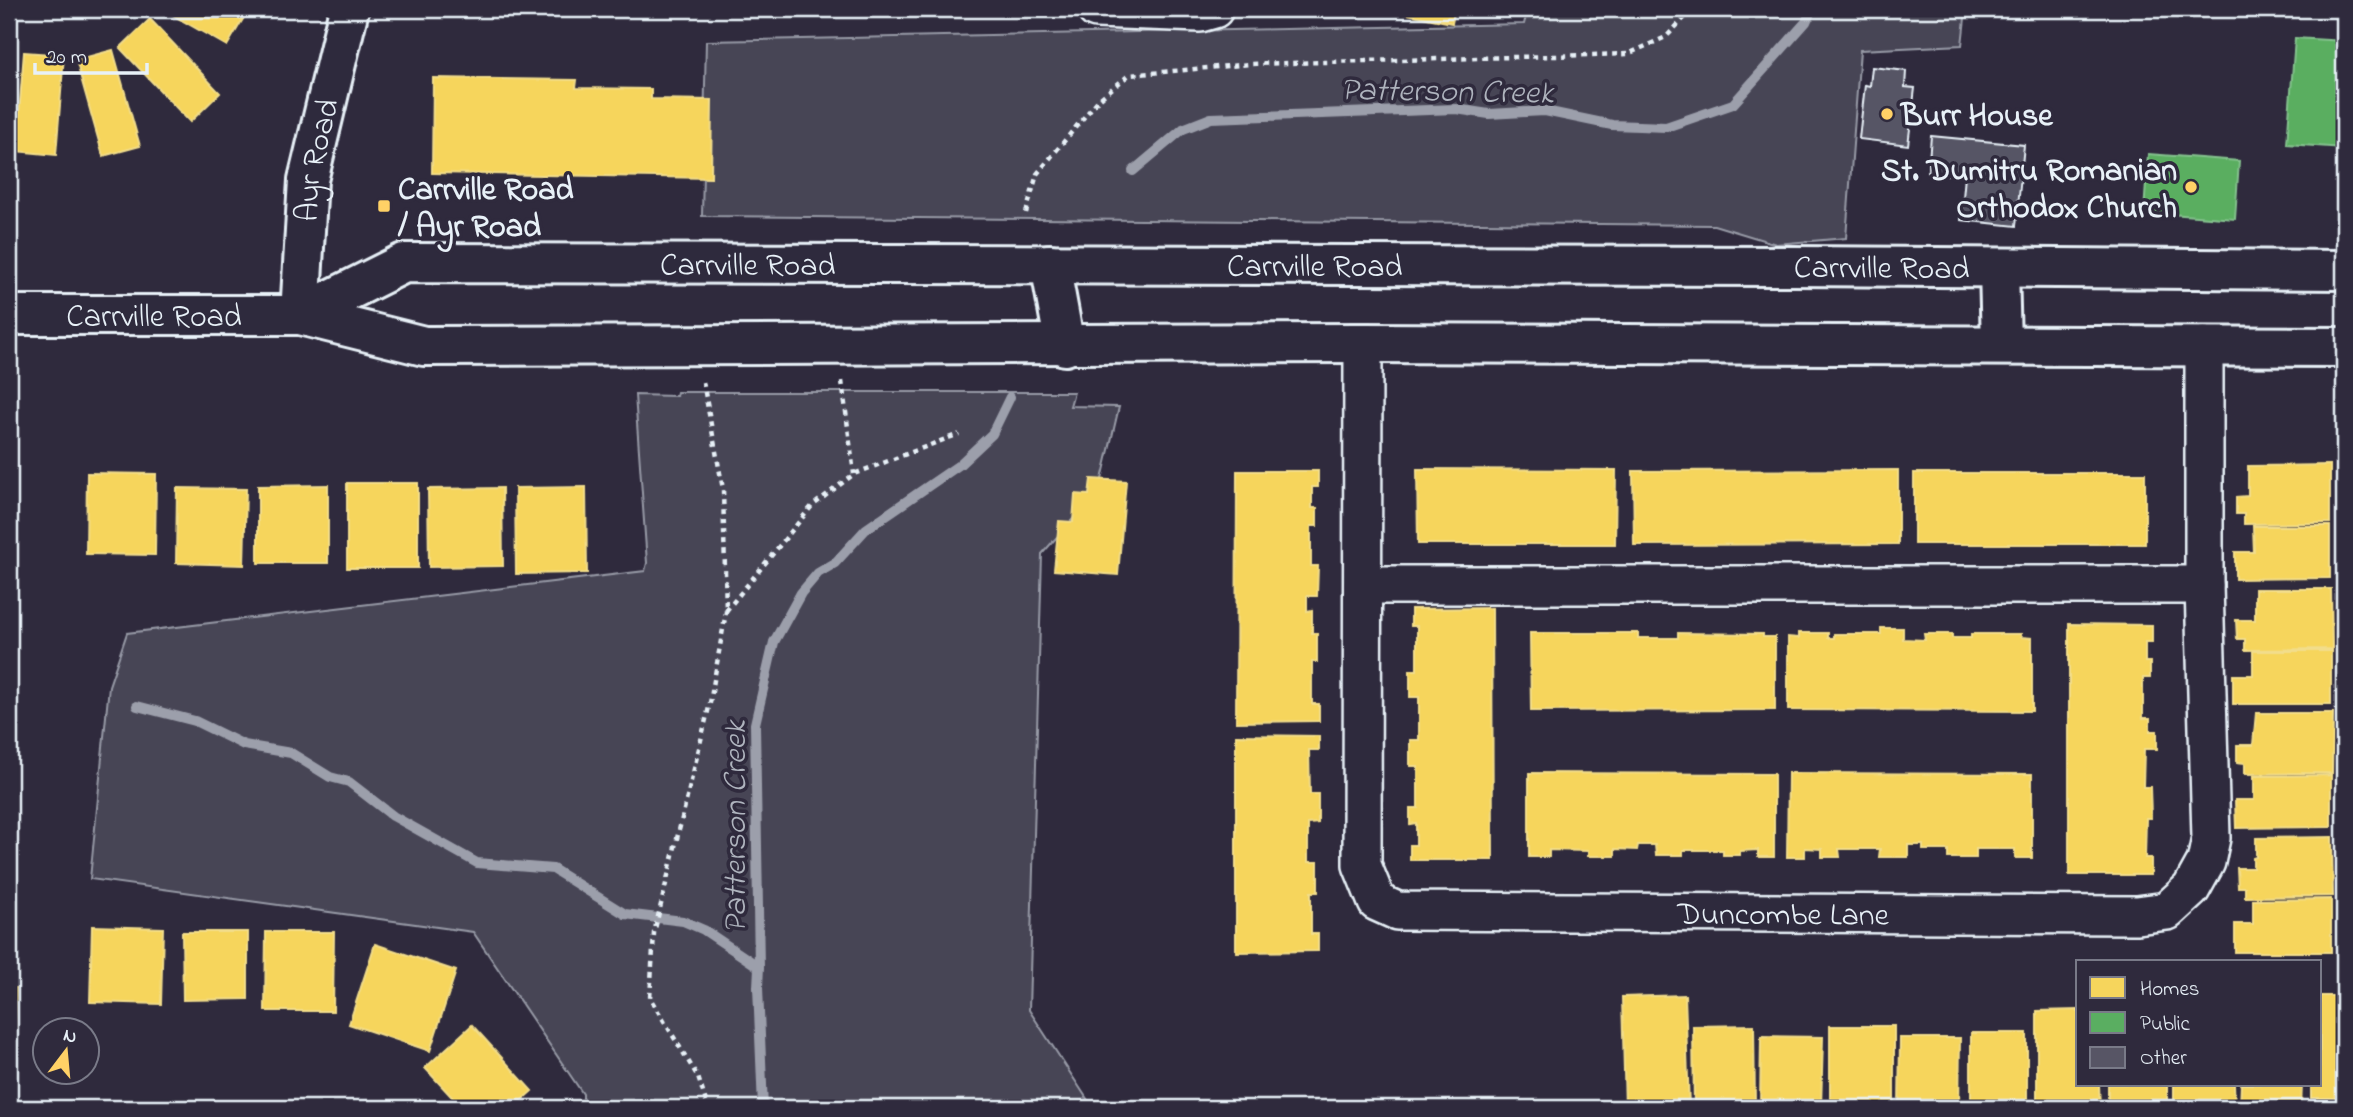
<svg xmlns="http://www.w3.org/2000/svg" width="2353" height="1117" viewBox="0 0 2353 1117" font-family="'Indie Flower',sans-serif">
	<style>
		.green { fill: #464455; stroke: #979aa6; stroke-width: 2 }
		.homes { fill: #f6d55c; stroke: #f2dd8b; stroke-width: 2 }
		.public { fill: #5aae61; stroke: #85c28e; stroke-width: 2 }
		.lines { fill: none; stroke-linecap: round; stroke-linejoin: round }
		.stream { stroke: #9c9fab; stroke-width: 10 }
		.building { fill: #575565; stroke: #e8f1f8; stroke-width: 2 }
		.minor-casing { stroke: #e8f1f8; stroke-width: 42 }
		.tertiary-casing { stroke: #e8f1f8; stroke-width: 44 }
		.secondary-casing { stroke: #e8f1f8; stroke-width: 44 }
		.path { stroke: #e8f1f8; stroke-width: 4.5; stroke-dasharray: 5 5; stroke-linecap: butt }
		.minor { stroke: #2f2a3d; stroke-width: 37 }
		.tertiary { stroke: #2f2a3d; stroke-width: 38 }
		.secondary { stroke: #2f2a3d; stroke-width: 38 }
		.poi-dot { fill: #ffd166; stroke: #2f2a3d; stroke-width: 2.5 }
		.labels { text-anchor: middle; stroke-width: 7; stroke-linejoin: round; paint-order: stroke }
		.poi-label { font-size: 32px; font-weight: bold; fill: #e8f1f8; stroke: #2f2a3d; text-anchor: start }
		.street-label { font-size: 32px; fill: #e8f1f8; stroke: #2f2a3d }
		.water-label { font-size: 33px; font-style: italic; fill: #afb4be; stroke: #2f2a3d }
	</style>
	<rect width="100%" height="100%" fill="#2f2a3d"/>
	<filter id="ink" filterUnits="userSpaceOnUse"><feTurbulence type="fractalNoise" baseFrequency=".0143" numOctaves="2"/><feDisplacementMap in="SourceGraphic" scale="14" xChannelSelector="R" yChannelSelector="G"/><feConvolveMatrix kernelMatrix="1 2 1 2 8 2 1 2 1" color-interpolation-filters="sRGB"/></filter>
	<g filter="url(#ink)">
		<g class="green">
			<polygon points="1528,9 1966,9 1962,45 1860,50 1846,238 1776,244 1714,225 702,216 706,41 1524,24"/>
			<polygon points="677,392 1074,392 1070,406 1119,407 1100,488 1042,554 1029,1010 1093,1108 583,1108 583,1094 473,932 90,879 109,686 127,633 645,571 647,563 635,395 676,396"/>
		</g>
		<g class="homes">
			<polygon points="162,9 249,9 227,46"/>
			<polygon points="1383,9 1455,9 1452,23"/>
			<polygon points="150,19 220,93 190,122 120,48"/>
			<polygon points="113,50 140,146 103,156 76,60"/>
			<polygon points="24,52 64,55 56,155 16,151"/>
			<polygon points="433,78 577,80 576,88 651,89 651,99 712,100 711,178 432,173"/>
			<polygon points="2330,465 2330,523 2244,524 2244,514 2236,514 2236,497 2248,496 2248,466"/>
			<polygon points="1417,469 1616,470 1615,544 1418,544"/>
			<polygon points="1898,470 1898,544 1634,545 1633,471"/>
			<polygon points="1237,471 1318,471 1318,487 1312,487 1312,508 1317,508 1317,526 1311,526 1311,566 1318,566 1317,596 1307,596 1307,611 1312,610 1312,633 1317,633 1317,662 1312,662 1312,704 1319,704 1319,721 1236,722"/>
			<polygon points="87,473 156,474 155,555 86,554"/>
			<rect x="1914" y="473" width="231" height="71"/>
			<polygon points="1091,479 1126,481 1118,575 1054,570 1059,521 1073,522 1075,494 1089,495"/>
			<rect x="347" y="483" width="71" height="85"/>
			<polygon points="328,485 328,563 258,563 258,486"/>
			<polygon points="586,487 587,573 516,574 515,488"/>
			<polygon points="177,488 246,489 244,565 176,563"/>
			<polygon points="502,488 503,566 429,567 428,489"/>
			<polygon points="2253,526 2330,526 2330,578 2235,579 2235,552 2254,552"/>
			<polygon points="2255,589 2331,589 2332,649 2245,650 2245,639 2237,639 2236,620 2255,620"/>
			<polygon points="1492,608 1493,860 1410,860 1410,845 1416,845 1416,823 1410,824 1410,808 1418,808 1418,766 1410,766 1410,740 1419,740 1419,697 1410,697 1410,670 1417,670 1417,626 1411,626 1411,609"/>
			<polygon points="2069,624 2152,625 2152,642 2145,642 2145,662 2150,662 2150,678 2143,678 2143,718 2150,718 2150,731 2157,731 2157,749 2144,749 2143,787 2150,787 2151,818 2146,818 2145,858 2151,858 2151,875 2069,875"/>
			<polygon points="1881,628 1903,628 1903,639 1925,640 1924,634 1952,634 1952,638 1971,638 1971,634 2021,634 2021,637 2032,638 2032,711 1788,710 1788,637 1799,638 1799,633 1828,633 1828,638 1834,638 1834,634 1881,634"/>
			<polygon points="1530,633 1638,633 1638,638 1678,638 1678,633 1763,634 1763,637 1775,637 1775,710 1531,711"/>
			<polygon points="2253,651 2331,651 2331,704 2233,704 2233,675 2253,675"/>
			<polygon points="2256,713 2333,713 2332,773 2245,774 2245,763 2237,762 2237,745 2253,745"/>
			<polygon points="1236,735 1319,736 1319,750 1309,750 1310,794 1318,794 1318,823 1308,824 1308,862 1318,862 1318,892 1311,892 1311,934 1318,934 1318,951 1236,952"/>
			<polygon points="1529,773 1774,774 1774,857 1758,857 1758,850 1740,851 1740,855 1723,855 1723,850 1683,850 1683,855 1656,855 1655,845 1638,845 1637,850 1615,849 1615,856 1588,856 1588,851 1549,850 1549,857 1529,857"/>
			<polygon points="1788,773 2032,774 2032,858 2015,858 2015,849 1976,849 1976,858 1948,858 1948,850 1923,850 1923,845 1908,845 1908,857 1879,857 1880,849 1839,849 1840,857 1822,857 1822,849 1805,848 1805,857 1787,857"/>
			<polygon points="2331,775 2331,827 2236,828 2235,800 2254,800 2254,776"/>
			<polygon points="2332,837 2333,896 2245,897 2245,887 2238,887 2237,868 2253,868 2253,858 2256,857 2256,838"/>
			<polygon points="2331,899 2331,952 2235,952 2235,924 2253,924 2253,900"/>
			<polygon points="92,926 163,928 161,1004 90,1002"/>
			<polygon points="182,932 248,932 248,999 183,1000"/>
			<polygon points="266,932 334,932 333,1011 265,1011"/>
			<polygon points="375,944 456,971 430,1051 349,1024"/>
			<polygon points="9,988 16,988 14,1054 9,1054"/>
			<polygon points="1685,995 1689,1108 1625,1108 1622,997"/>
			<polygon points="2320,996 2344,996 2344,1098 2311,1098 2311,1084 2320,1084"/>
			<polygon points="2078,1010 2078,1084 2099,1084 2100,1108 2037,1108 2037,1011"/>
			<polygon points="472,1025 532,1091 513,1108 462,1108 425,1068"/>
			<polygon points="1754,1025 1755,1108 1694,1108 1693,1026"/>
			<rect x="1830" y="1026" width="64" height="82"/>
			<rect x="1971" y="1033" width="56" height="75"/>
			<polygon points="1761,1036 1823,1037 1821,1108 1760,1108"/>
			<polygon points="1900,1038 1960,1038 1959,1108 1899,1108"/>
			<rect x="2108" y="1084" width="59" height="24"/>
			<polygon points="2174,1084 2234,1084 2235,1108 2174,1108"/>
			<polygon points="2241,1084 2302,1084 2301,1108 2240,1108"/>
		</g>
		<g class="public">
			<polygon points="2295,38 2344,41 2344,148 2287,144"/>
			<polygon points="2148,154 2239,161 2235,219 2144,212"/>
		</g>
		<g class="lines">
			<g class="stream">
				<polyline points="1133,171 1183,129 1211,118 1456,109 1489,114 1545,111 1612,125 1666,127 1733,104 1806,22 1812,9"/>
				<polyline points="137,706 195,721 244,745 291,753 330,777 349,782 393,816 477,863 553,869 625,914 683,921 704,930 759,967"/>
				<polyline points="763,1108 758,987 759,967 755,724 774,642 801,593 818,573 835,563 866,529 959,465 992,434 1010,397"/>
			</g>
		</g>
		<g class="building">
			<polygon points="1872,67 1906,71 1905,87 1915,88 1908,145 1859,139 1865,85 1870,86"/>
			<polygon points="1931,136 2024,145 2016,226 1961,220 1965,176 1928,173"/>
		</g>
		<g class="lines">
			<g class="minor-casing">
				<g id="minor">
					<polyline points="1096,9 1200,13 1214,9"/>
					<path id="s1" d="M1363 343 1362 865 1377 902 1397 911 2137 915 2167 911 2191 889 2206 862 2211 838 2204 585V346"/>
					<polyline points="1363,585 2204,585"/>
				</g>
			</g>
			<g class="tertiary-casing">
				<g id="tertiary">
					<path id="s2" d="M300 315 308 180 349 9"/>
				</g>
			</g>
			<g class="secondary-casing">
				<g id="secondary">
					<polyline points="1050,264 1065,346"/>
					<polyline points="1999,269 2001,345"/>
					<path id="s3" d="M9 315H300L424 346 1363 343 2344 347"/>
					<path id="s4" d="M300 315 404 263 1795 266 2344 270"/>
				</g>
			</g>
			<g class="path">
				<polyline points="1026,213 1037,174 1099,99 1129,75 1251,64 1628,54 1666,37 1693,9"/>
				<polyline points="842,381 854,474"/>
				<polyline points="703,382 723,489 726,612 710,703 654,933 650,998 698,1077 708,1108"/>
				<polyline points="726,611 812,506 854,474 959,434"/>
			</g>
			<use href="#minor" class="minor"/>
			<use href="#tertiary" class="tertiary"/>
			<use href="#secondary" class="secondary"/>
		</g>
	</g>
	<g class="poi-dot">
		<circle cx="1887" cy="114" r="7"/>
		<circle cx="2191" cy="187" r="7"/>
		<rect x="377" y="199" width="14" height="14" rx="3.5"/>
	</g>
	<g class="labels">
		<g class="poi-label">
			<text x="1901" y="125">Burr House</text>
			<text x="2177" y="180" text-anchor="end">St. Dumitru Romanian<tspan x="2177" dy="37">Orthodox Church</tspan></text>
			<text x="398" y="199">Carrville Road<tspan x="398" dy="37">/ Ayr Road</tspan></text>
		</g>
		<g class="street-label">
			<text dy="11" stroke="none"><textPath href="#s2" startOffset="156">Ayr Road</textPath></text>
			<text dy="11" stroke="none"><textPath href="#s4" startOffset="460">Carrville Road</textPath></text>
			<text dy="11" stroke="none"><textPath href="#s4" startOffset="1027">Carrville Road</textPath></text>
			<text dy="11" stroke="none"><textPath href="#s4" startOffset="1594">Carrville Road</textPath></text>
			<text dy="11" stroke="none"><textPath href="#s3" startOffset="145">Carrville Road</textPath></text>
			<text dy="11" stroke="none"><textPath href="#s1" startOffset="970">Duncombe Lane</textPath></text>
		</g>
		<g class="water-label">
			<text transform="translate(1447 89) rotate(1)" y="12">Patterson Creek</text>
			<text transform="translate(733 827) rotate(-90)" y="12">Patterson Creek</text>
		</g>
	</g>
	<rect width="2353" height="1117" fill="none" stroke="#2f2a3d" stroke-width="35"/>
	<rect x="18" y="18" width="2318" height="1082" fill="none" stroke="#e8f1f8" stroke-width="2.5" filter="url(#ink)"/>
	<rect x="2076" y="960" width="245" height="126" fill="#2f2a3d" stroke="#797a88" stroke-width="2"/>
	<rect x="2090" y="977" width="35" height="21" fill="#f6d55c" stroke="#797a88" stroke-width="2"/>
	<text x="2140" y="995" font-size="21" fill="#e8f1f8">Homes</text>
	<rect x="2090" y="1012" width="35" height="21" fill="#5aae61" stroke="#797a88" stroke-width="2"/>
	<text x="2140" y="1030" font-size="21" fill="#e8f1f8">Public</text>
	<rect x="2090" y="1047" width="35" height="21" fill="#575565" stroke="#797a88" stroke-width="2"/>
	<text x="2140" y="1064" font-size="21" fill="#e8f1f8">Other</text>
	<g transform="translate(66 1051) rotate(16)"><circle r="33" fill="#2f2a3d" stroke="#797a88" stroke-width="2"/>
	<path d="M0-5L12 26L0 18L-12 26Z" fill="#ffd166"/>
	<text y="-10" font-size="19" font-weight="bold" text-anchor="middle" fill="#e8f1f8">N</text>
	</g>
	<path d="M35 63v10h112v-10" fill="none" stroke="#e8f1f8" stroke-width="3.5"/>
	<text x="46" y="63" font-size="21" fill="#e8f1f8" stroke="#2f2a3d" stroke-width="5" paint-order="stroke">20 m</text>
</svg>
